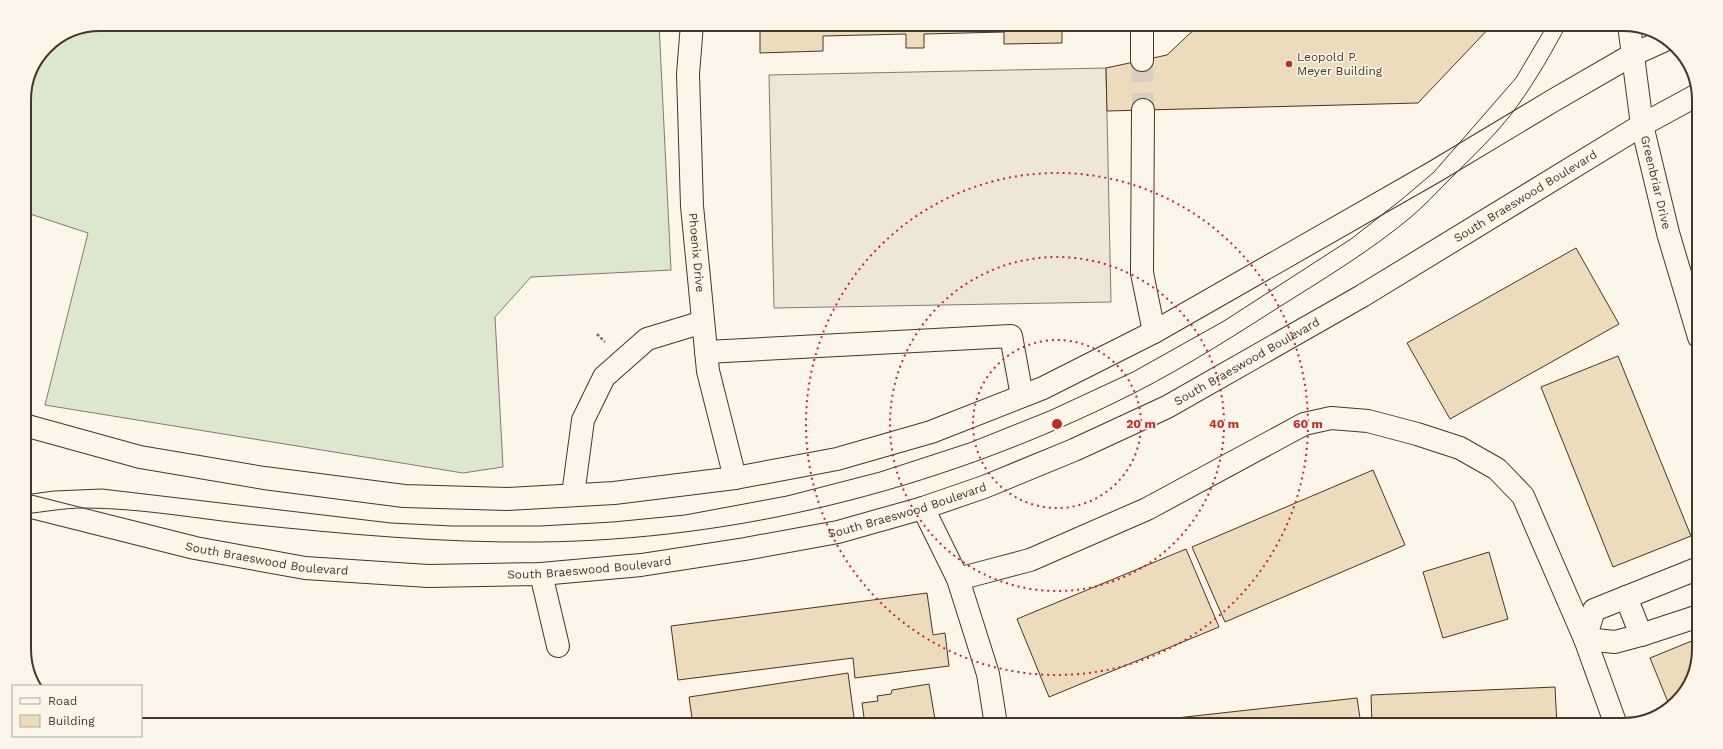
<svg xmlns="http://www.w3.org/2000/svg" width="1723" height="749" viewBox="0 0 1723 749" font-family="'Work Sans',sans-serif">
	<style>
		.grass { fill: #dce7d0; stroke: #887966 }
		.parking { fill: #ede7d9; stroke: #887966 }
		.building { fill: #ecdcbc; stroke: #4a3520 }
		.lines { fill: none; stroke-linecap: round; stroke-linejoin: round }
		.minor-tunnel { stroke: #d8cfc1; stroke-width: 22; stroke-dasharray: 22 11; stroke-linecap: butt }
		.minor-casing { stroke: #4a3520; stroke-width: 24 }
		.major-casing { stroke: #4a3520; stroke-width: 24 }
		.path { stroke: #7f6f5c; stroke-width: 2.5; stroke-dasharray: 3 2; stroke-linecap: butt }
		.minor { stroke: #fbf6e9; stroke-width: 22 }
		.major { stroke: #fbf6e9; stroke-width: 22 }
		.tram { stroke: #4a3520; stroke-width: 1 }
		.ring { fill: none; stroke: #c62828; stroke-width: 2; stroke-dasharray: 2 4 }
		.poi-dot { fill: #c62828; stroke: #fbf6e9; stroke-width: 1.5 }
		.labels { text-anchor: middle; stroke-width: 3; stroke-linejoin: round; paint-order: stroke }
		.poi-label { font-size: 12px; fill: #4a3520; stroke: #fbf6e9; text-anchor: start }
		.street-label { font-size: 12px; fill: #4a3520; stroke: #fbf6e9 }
		.rim { fill: none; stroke: #4a3520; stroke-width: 2 }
		.centre { fill: #c62828; stroke: #fbf6e9; stroke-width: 2 }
		.ring-label { font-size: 12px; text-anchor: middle; font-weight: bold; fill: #c62828; stroke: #fbf6e9; stroke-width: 3; stroke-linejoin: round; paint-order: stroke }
	</style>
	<rect width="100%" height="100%" fill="#fbf6e9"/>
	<polygon class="grass" points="100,24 659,24 671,270 531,277 495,317 503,467 463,473 45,405 88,233 24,212 24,95 46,46 71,30"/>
	<polygon class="parking" points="1106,68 1111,302 774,308 769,75"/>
	<g class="building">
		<polygon points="760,24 1062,24 1062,43 1004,44 1004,32 924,34 924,48 906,48 906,34 823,36 823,51 760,53"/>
		<polygon points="1200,24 1493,24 1418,103 1107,111 1106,68 1167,55"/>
		<polygon points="1576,248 1619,324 1450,419 1407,343"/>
		<polygon points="1618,356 1691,536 1613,567 1541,387"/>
		<polygon points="1373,470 1405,545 1225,622 1192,547"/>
		<polygon points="1186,549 1219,627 1049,697 1017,619"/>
		<polygon points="1489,552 1508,619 1443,638 1423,572"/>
		<polygon points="927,593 933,635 945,633 949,666 855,678 853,658 678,680 671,626"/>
		<polygon points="1699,638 1699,649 1693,678 1670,707 1650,658"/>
		<polygon points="848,673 855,725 693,725 689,697"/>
		<polygon points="929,684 936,725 865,725 862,703 878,701 877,696 891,694 892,690"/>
		<polygon points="1555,687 1557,725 1372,725 1371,695"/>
		<polygon points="1357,698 1361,725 1113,725"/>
	</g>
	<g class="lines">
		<polyline class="minor-tunnel" points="1142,60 1143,110"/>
		<g class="minor-casing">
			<g id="minor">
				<path id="s1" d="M692 24 688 74 692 206 708 371 735 478"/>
				<polyline points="1142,24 1142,60"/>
				<polyline points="1143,110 1142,273 1154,332"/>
				<polyline points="706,352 1011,336 1022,396"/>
				<polyline points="573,495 583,420 604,377 647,339 703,322"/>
				<polyline points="923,508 958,579 988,674 996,725"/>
				<polyline points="541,574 558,646"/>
				<polyline points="958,579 1030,560 1147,509 1304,424 1331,418 1368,421 1417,434 1460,448 1497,469 1523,496 1585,639 1616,725"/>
				<polyline points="1626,597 1641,635"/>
				<polyline points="1585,639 1594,610 1699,568"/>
				<polyline points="1585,639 1615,642 1641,635 1699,616"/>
			</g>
		</g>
		<g class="major-casing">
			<g id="major">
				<path id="s2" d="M1629 25 1642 125 1668 233 1699 337"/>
				<polyline points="24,425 140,457 264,478 404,496 507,499 614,493 735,478 837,459 931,432 1043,388 1154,332 1434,172 1554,100 1632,55 1665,40"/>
				<path id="s3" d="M24 505 195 548 305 568 428 576 541 574 641 565 745 549 838 532 923 508 984 487 1074 450 1167 407 1362 296 1642 125 1699 94"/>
			</g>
		</g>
		<polyline class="path" points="597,334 605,342"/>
		<use href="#minor" class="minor"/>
		<use href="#major" class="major"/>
		<g class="tram">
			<polyline points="24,495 54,491 102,489 391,523 452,526 540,526 613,522 685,515 787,496 880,472 969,443 1049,411 1133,372 1224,321 1351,239 1401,200 1434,172 1516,78 1548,24"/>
			<path d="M24 514C44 512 64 508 84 508 138 508 193 518 247 524 344 534 441 543 539 542 737 540 934 490 1112 404 1169 377 1223 343 1276 309 1322 280 1369 252 1411 217 1424 206 1436 193 1448 181 1472 157 1498 133 1518 105 1536 80 1552 52 1567 24"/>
		</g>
	</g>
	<g class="ring">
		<circle cx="1057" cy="424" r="84"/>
		<circle cx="1057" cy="424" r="167"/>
		<circle cx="1057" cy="424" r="251"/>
	</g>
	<circle class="poi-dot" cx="1289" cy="64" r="4"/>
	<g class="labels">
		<g class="poi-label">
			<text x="1297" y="61">Leopold P.<tspan x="1297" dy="14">Meyer Building</tspan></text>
		</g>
		<g class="street-label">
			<text dy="4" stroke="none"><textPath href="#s2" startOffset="160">Greenbriar Drive</textPath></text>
			<text dy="4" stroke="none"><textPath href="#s3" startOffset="1593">South Braeswood Boulevard</textPath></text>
			<text dy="4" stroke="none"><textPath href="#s1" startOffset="229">Phoenix Drive</textPath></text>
			<text dy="4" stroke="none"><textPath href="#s3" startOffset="1269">South Braeswood Boulevard</textPath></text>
			<text dy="4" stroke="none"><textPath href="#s3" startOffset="897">South Braeswood Boulevard</textPath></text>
			<text dy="4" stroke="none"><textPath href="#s3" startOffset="249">South Braeswood Boulevard</textPath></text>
			<text dy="4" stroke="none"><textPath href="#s3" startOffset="573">South Braeswood Boulevard</textPath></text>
		</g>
	</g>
	<path d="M0 0H1723V749H0ZM100 31H1623A69 69 0 0 1 1692 100V649A69 69 0 0 1 1623 718H100A69 69 0 0 1 31 649V100A69 69 0 0 1 100 31Z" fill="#fbf6e9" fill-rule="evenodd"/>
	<path class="rim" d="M100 31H1623A69 69 0 0 1 1692 100V649A69 69 0 0 1 1623 718H100A69 69 0 0 1 31 649V100A69 69 0 0 1 100 31Z"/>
	<circle cx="1057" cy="424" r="6" class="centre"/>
	<g class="ring-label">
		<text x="1141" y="428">20 m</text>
		<text x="1224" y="428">40 m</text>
		<text x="1308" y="428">60 m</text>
	</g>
	<rect x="12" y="685" width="130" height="52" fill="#fbf6e9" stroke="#b4a999"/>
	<rect x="20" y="698" width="20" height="6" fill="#fbf6e9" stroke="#b4a999"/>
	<text x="48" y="705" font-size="12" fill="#4a3520">Road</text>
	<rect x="20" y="715" width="20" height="12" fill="#ecdcbc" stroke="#b4a999"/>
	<text x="48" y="725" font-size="12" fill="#4a3520">Building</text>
</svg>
